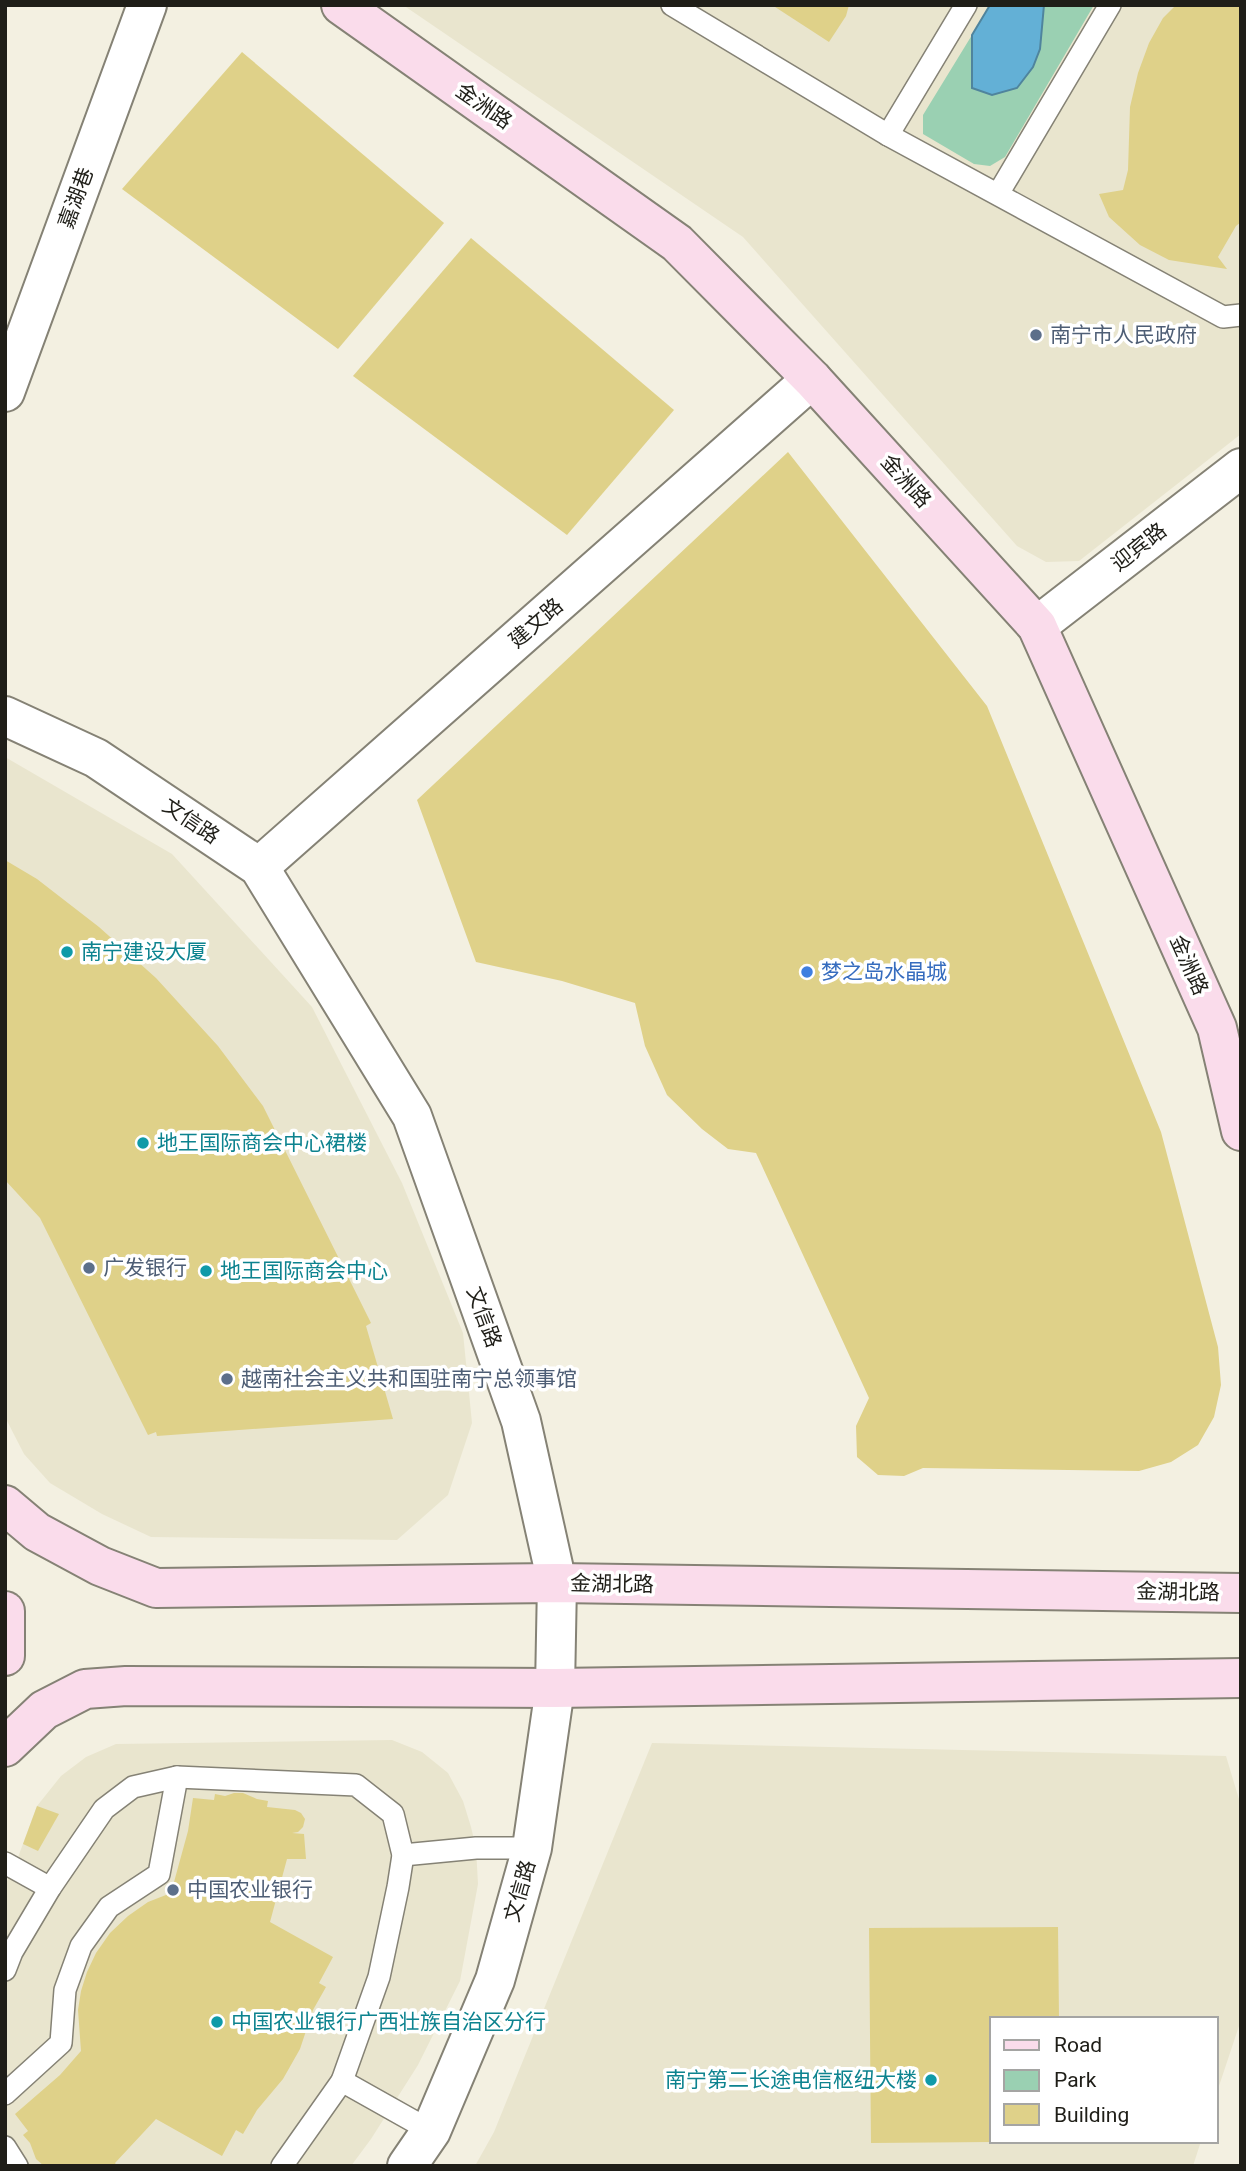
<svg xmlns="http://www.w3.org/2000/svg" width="1246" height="2171" viewBox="0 0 1246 2171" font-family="Roboto,'Noto Sans SC',sans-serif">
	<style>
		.built { fill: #e9e5ce }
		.green { fill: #9ad0b2 }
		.water { fill: #63b0d6; stroke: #4f849d; stroke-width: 2 }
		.building { fill: #dfd189 }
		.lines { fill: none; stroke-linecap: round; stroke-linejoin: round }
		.service-casing { stroke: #858275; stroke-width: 24 }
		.minor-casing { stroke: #858275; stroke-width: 42 }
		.secondary-casing { stroke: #858275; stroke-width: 42 }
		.service { stroke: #fff; stroke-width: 21 }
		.minor { stroke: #fff; stroke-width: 38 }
		.secondary { stroke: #fadceb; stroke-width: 38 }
		.service-dot { fill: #5c6f8a; stroke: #fff; stroke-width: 2.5 }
		.culture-dot { fill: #0f9aa8; stroke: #fff; stroke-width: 2.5 }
		.shop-dot { fill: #3f7fe0; stroke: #fff; stroke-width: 2.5 }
		.labels { text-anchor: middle; stroke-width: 7; stroke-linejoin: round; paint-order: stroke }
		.street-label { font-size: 21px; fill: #1f1e18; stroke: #fff }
		.service-label { font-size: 21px; fill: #4e5e75; stroke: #fff; text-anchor: start }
		.culture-label { font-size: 21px; fill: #0d838f; stroke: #fff; text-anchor: start }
		.shop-label { font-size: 21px; fill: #366cbe; stroke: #fff; text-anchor: start }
	</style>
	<rect width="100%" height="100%" fill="#f3f0e1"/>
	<g class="built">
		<polygon points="403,5 1241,5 1241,434 1079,561 1046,562 1017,546 743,237"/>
		<polygon points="5,757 172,854 312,1007 402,1183 463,1333 472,1423 448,1495 397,1540 151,1537 102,1514 50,1483 24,1454 5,1417"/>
		<polygon points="392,1740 422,1752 448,1773 463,1801 471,1827 476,1848 478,1884 460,1981 418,2065 371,2139 351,2166 5,2166 5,1885 14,1868 37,1806 61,1776 86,1757 116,1744"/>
		<polygon points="652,1743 1226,1756 1241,1806 1241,2020 1216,2095 1216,2019 992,2019 992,2141 1201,2141 1193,2166 475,2166 494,2132"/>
	</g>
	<polygon class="green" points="1044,5 1094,5 1005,157 990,166 974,164 923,134 923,115 972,35 972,88 992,95 1017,88 1033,67 1040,49"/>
	<polygon class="water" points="990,5 1044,5 1040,49 1033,67 1017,88 992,95 972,88 972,35"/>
	<g class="building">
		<polygon points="772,5 849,5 846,16 829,42"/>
		<polygon points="1176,5 1241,5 1241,222 1236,226 1218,257 1227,269 1169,260 1140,245 1109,217 1099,194 1123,190 1128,170 1130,107 1138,73 1149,43 1163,18"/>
		<polygon points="242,52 444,223 338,349 122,189"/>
		<polygon points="471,238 674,410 567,535 353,376"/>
		<polygon points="788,452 987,706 1161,1132 1218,1347 1221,1385 1214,1417 1198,1445 1171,1462 1139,1471 923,1468 904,1476 878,1475 857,1457 856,1426 869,1398 756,1153 728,1149 702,1129 667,1095 645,1046 635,1003 562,981 476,962 417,800"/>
		<polygon points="5,860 37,879 99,927 156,978 218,1046 263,1106 371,1323 366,1326 393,1419 157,1436 156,1432 148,1435 40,1218 5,1180"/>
		<polygon points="234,1793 243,1793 257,1799 268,1801 267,1807 295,1810 301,1813 305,1819 303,1827 298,1832 292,1833 304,1834 306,1859 287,1859 270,1922 333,1957 319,1983 326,1987 313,2010 300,2049 283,2079 257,2110 243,2134 236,2130 222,2156 156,2119 115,2163 117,2166 44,2166 36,2159 30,2143 23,2135 28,2131 15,2114 60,2075 81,2051 78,2010 81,1991 87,1972 96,1953 110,1933 128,1916 148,1902 171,1893 188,1831 193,1798 214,1800 215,1794 225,1796"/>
		<polygon points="37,1806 59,1814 38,1851 23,1844"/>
		<polygon points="1058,1927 1059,2019 992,2019 992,2142 871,2143 869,1928"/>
	</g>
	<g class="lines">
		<g class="service-casing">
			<g id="service">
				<polyline points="672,5 888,135 1223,317 1241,315"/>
				<polyline points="888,135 966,5"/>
				<polyline points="998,194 1110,5"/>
				<polyline points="403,1855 476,1848 532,1848"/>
				<polyline points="5,1863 50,1888"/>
				<polyline points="5,1970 12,1952 50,1888 104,1809 133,1787 177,1777 356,1785 393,1814 403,1855 398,1887 379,1977 342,2081 282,2166"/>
				<polyline points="342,2081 431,2131"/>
				<polyline points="5,2094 61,2043 65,1990 81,1946 109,1907 159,1874 177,1777"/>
				<polyline points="5,2147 17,2166"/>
			</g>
		</g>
		<g class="minor-casing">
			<g id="minor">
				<polyline points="5,392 147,5"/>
				<polyline points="1037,626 1241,468"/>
				<polyline points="5,716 96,758 259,867 412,1116 521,1421 557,1583 555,1688 532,1848 495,1980 431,2131 407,2166"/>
				<polyline points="259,867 812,379"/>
			</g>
		</g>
		<g class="secondary-casing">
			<g id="secondary">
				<polyline points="341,5 677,243 812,379 1037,626 1217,1028 1241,1131"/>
				<polyline points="5,1505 37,1532 100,1566 156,1588 557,1583 1241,1593"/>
				<polyline points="5,1611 5,1656"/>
				<polyline points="5,1747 44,1710 85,1689 126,1686 555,1688 1241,1678"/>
			</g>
		</g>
		<use href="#service" class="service"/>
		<use href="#minor" class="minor"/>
		<use href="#secondary" class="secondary"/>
	</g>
	<g class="service-dot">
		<circle cx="1036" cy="335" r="7"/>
		<circle cx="89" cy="1268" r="7"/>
		<circle cx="227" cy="1379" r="7"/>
		<circle cx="173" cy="1890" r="7"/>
	</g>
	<g class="culture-dot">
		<circle cx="67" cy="952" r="7"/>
		<circle cx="143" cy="1143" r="7"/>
		<circle cx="206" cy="1271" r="7"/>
		<circle cx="217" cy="2022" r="7"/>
		<circle cx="931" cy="2080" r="7"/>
	</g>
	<circle class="shop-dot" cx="807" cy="972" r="7"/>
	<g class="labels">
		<g class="street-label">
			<text transform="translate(484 106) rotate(35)" y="7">金洲路</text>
			<text transform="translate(76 198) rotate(-70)" y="7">嘉湖巷</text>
			<text transform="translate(906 481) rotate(48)" y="7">金洲路</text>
			<text transform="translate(1139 547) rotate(-38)" y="7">迎宾路</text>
			<text transform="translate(536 623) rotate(-41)" y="7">建文路</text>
			<text transform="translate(191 821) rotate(34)" y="7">文信路</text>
			<text transform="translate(1189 965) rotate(66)" y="7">金洲路</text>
			<text transform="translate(484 1317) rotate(70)" y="7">文信路</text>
			<text transform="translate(612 1584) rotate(1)" y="7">金湖北路</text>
			<text transform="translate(1178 1592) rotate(1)" y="7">金湖北路</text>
			<text transform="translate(520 1891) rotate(-74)" y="7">文信路</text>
		</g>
		<g class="service-label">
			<text x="1050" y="342">南宁市人民政府</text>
			<text x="103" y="1275">广发银行</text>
			<text x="241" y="1386">越南社会主义共和国驻南宁总领事馆</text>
			<text x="187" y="1897">中国农业银行</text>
		</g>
		<g class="culture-label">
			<text x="81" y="959">南宁建设大厦</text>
			<text x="157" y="1150">地王国际商会中心裙楼</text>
			<text x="220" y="1278">地王国际商会中心</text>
			<text x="231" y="2029">中国农业银行广西壮族自治区分行</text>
			<text x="917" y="2087" text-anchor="end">南宁第二长途电信枢纽大楼</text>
		</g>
		<g class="shop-label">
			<text x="821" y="979">梦之岛水晶城</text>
		</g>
	</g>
	<rect width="1246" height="2171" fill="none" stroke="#1f1e18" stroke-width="14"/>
	<rect x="990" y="2017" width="228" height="126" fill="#ffffff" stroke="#a5a5a3" stroke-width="2"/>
	<rect x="1004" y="2040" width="35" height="10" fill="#fadceb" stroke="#a5a5a3" stroke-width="2"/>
	<text x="1054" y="2052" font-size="21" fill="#1f1e18">Road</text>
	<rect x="1004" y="2070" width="35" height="21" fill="#9ad0b2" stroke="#a5a5a3" stroke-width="2"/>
	<text x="1054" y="2087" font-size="21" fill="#1f1e18">Park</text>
	<rect x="1004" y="2104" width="35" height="21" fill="#dfd189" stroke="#a5a5a3" stroke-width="2"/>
	<text x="1054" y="2122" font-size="21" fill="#1f1e18">Building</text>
</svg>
